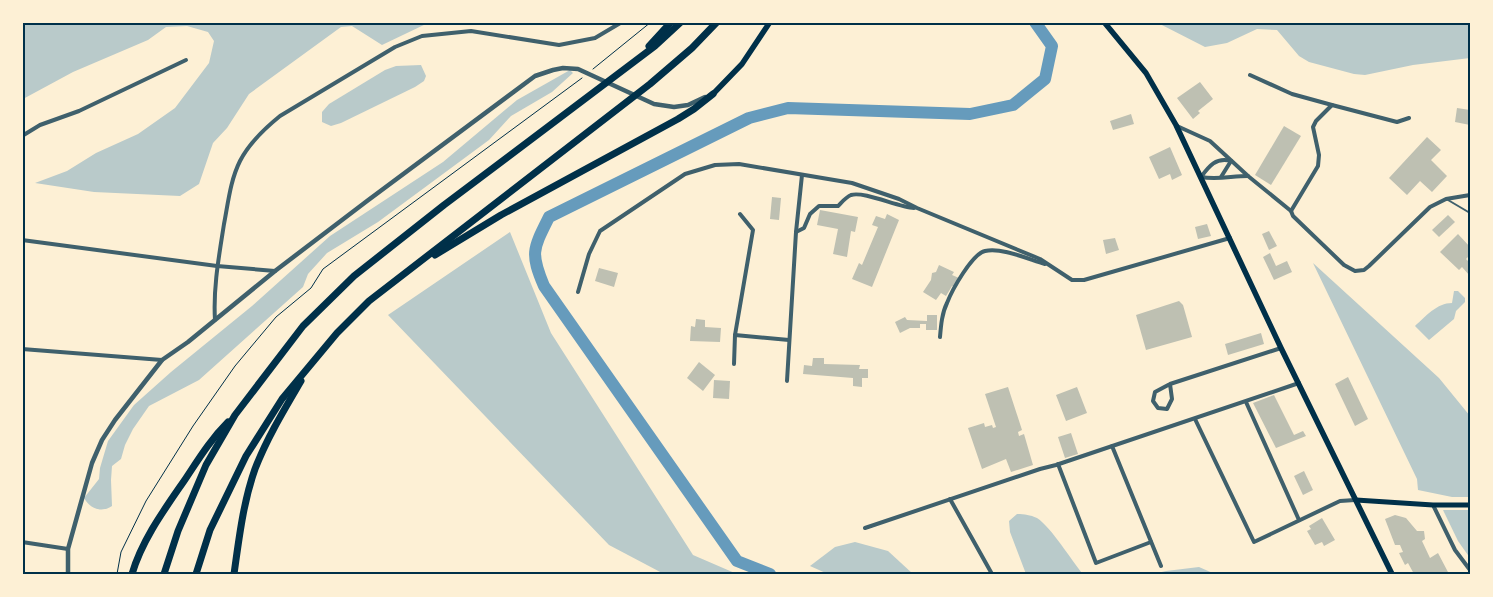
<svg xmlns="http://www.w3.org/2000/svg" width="1493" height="597" viewBox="0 0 1493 597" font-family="'Exo 2',sans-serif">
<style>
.green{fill:#b9caca}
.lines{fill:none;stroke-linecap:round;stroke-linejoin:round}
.river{stroke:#669bbc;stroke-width:12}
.building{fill:#bec0b2}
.path{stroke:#003049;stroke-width:1}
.service{stroke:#3f606c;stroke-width:2}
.minor{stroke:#3f606c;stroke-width:4}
.tertiary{stroke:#3f606c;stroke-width:4.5}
.secondary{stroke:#003049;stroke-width:5}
.primary{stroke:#003049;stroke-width:5.5}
.motorway{stroke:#003049;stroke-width:7}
.neatline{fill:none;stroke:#003049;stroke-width:2}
</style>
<rect width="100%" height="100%" fill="#fdf0d5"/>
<!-- green -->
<g class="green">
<path d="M23,22H428V23L382,45L352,26L341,27L249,94L227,128L213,143L199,184L180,196L94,192L35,183L67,171L96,153L138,134L175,108L209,63L214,41L208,32L187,26L166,27L148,40L73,72L23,99Z"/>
<path d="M1158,23H1470V58L1413,65L1365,75L1354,74L1309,62L1299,56L1277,30L1257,29L1227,43L1205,47Z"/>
<path d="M421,65L426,76L424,81L415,87L341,123L331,126L322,122V112L329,104L385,70L396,66Z"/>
<path d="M570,70L573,73L552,92L511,116L489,140L378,222L327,253L308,274L303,287L199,380L149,406L133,429L125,445L121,459L112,466L111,480L112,506C102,513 90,509 84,498L99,479L100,468L108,441L134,405L171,372L252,306L330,236L443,162L517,100Z"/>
<path d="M510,232L551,333L693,555L737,574H664L609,545L388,315Z"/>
<path d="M1313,263L1439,378L1470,416V497H1452L1418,490L1417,479Z"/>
<path d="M1454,291H1458L1465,298V302L1456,311L1454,319L1429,340L1415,326C1426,316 1437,303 1452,303Z"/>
<path d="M1443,510H1470V558L1458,541Z"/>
<path d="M1017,514C1025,514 1030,515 1037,518C1052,528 1071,560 1083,574H1026L1010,532L1009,521Z"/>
<path d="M855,542L888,551L913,574H828L810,566L835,547Z"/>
<path d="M1199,567L1215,574H1153L1166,571Z"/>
</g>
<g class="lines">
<!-- river -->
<path class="river" d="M770,574L737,561L544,286C530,253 533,249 549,217L749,118L788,108L970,114L1013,105L1045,79L1052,46L1035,22"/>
</g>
<!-- building -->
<g class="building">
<path d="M1200,82L1213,99L1198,111L1200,113L1193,119L1177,98Z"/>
<path d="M1457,108L1470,110V125L1455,122Z"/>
<path d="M1131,114L1134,124L1113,130L1110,121Z"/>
<path d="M1284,126L1301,136L1271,185L1255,175Z"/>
<path d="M1427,137L1441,150L1431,160L1447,176L1432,192L1420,181L1407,195L1389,178Z"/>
<path d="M1170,147L1182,175L1172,180L1170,174L1159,179L1149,157Z"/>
<path d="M772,197L781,198L779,220L770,219Z"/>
<path d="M820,210L858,217L855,232L851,231L847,257L833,254L838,229L817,225Z"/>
<path d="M887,214L899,220L872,287L852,279L859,263L862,265L878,227L872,225L876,216L885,219Z"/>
<path d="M1448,215L1455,222L1439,237L1432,230Z"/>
<path d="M1207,224L1211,236L1198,239L1195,227Z"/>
<path d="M1269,231L1277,246L1269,250L1262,234Z"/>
<path d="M1458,234L1470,247V255L1466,259L1470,263V276L1462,267L1459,270L1440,252Z"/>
<path d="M1115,238L1119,250L1106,254L1103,240Z"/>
<path d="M1270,253L1276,266L1287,261L1292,272L1274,280L1263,257Z"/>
<path d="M939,265L954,272L952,275L959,278L955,287L952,286L946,296L941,293L936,300L923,292L931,280L932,273L936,272Z"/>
<path d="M599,268L618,273L614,287L595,281Z"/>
<path d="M1179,301L1183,305L1192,337L1146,350L1136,315Z"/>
<path d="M927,315H937V330H926V324H920V328H910L900,333L895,322L905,317L907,320L927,321Z"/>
<path d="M696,319L705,320V327L721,328L720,342L690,341L691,326L695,327Z"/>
<path d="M1261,333L1264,344L1228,355L1225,344Z"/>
<path d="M813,358H824V364L860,365L859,369H868V378H862V387L853,386V378L803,374L804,365L812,366Z"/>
<path d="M699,362L715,375L703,391L687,378Z"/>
<path d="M1348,377L1368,419L1355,426L1335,384Z"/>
<path d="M714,380L730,381L729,399L713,398Z"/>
<path d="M1008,387L1022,430L1018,432L1019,436L1024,434L1033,465L1011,472L1006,459L982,469L968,428L984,423L985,427L992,425L993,428L996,427L985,394Z"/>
<path d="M1077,387L1087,413L1066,421L1056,395Z"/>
<path d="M1274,395L1294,435L1303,431L1306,436L1276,448L1253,403Z"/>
<path d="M1071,433L1078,454L1065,458L1058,437Z"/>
<path d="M1304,471L1313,490L1303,495L1294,476Z"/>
<path d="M1395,515L1406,518L1417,531H1424L1425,539L1422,541L1430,558L1438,553L1449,574H1414L1408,563L1405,565L1399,553L1403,552L1400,545H1395L1385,519Z"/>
<path d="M1322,518L1335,540L1324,546L1322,542L1315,545L1307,531L1311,529L1309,526Z"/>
</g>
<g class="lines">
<!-- path -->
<g class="path">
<path d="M593,69L651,22"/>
<path d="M117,574L121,552L146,501L193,426L235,366L276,317L311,288L323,269L582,78"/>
</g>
<!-- service -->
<path class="service" d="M1448,200L1470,213"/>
<!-- minor -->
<g class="minor">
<path d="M1250,75L1292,94L1332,105L1397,122L1409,118"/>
<path d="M1177,126L1210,141L1248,176L1291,211L1293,216L1344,265L1355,271L1364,270L1369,266L1430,207L1446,199L1470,195"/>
<path d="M22,136L40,125L79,111L186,60"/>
<path d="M1231,161C1216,157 1209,166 1201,177C1217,180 1232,176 1248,176"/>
<path d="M1221,177L1231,161"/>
<path d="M1291,211L1318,166L1319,155L1313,127L1316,121L1332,105"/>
<path d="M796,232L804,228L810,214L819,206H838C842,202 846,197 851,195C864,191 898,207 914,208"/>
<path d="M22,240L217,266L275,271"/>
<path d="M578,292L589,254L600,231L685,174L715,165L739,164L852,183L899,199L917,208L1040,259L1072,280H1084L1230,238"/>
<path d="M215,320C213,288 219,256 224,224C228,204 230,181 240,161C249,143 264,129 280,116L395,47L422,36L471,31L559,45L595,38L622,22"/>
<path d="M735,335L789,340"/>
<path d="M940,337C941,325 942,313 947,303C952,290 972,254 985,251C1001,247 1028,259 1045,264"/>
<path d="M22,349L162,360"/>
<path d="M734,364L735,335L753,230L740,214"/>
<path d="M787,381L796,232L802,175"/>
<path d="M1170,384L1172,399L1167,409L1158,408L1153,401L1155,392L1170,384L1281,348"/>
<path d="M1246,402L1299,520"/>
<path d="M1195,419L1254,542L1340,501L1355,500"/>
<path d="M1112,446L1161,566"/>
<path d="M1058,464L1096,563L1151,542"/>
<path d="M950,499L992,574"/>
<path d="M1433,505L1455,550L1470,570"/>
<path d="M865,528L1040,469L1056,465L1299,383"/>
<path d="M22,542L68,549"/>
</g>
<!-- tertiary -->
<path class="tertiary" d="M68,574V549L92,463L102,440L115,420L162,360L188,342L275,271L367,201L535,76L553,70L563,68L578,69L654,104L674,107L688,105L705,97"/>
<!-- secondary -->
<path class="secondary" d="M1356,500L1433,505H1470"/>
<!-- primary -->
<g class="primary">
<path d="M1104,22L1146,73L1176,125L1281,348L1392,574"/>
<path d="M713,94L742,64L770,22"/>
</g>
<!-- motorway -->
<g class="motorway">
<path d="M649,46L671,22"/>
<path d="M435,255L501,215L678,119L694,109L713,94"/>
<path d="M132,574C142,540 164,510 184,481C198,460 210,440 228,422"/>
<path d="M164,574L178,531L206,465L235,415L303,326L354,276L444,205L655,46L681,22"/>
<path d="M196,574L210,530L246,456L282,399L337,333L369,301L650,84L692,48L717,22"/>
<path d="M234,574C239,539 243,503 255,469C267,438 284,410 301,381"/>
</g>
</g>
<!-- border -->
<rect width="1493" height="597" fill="none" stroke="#fdf0d5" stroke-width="48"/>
<rect x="24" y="24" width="1445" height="549" class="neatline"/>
</svg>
